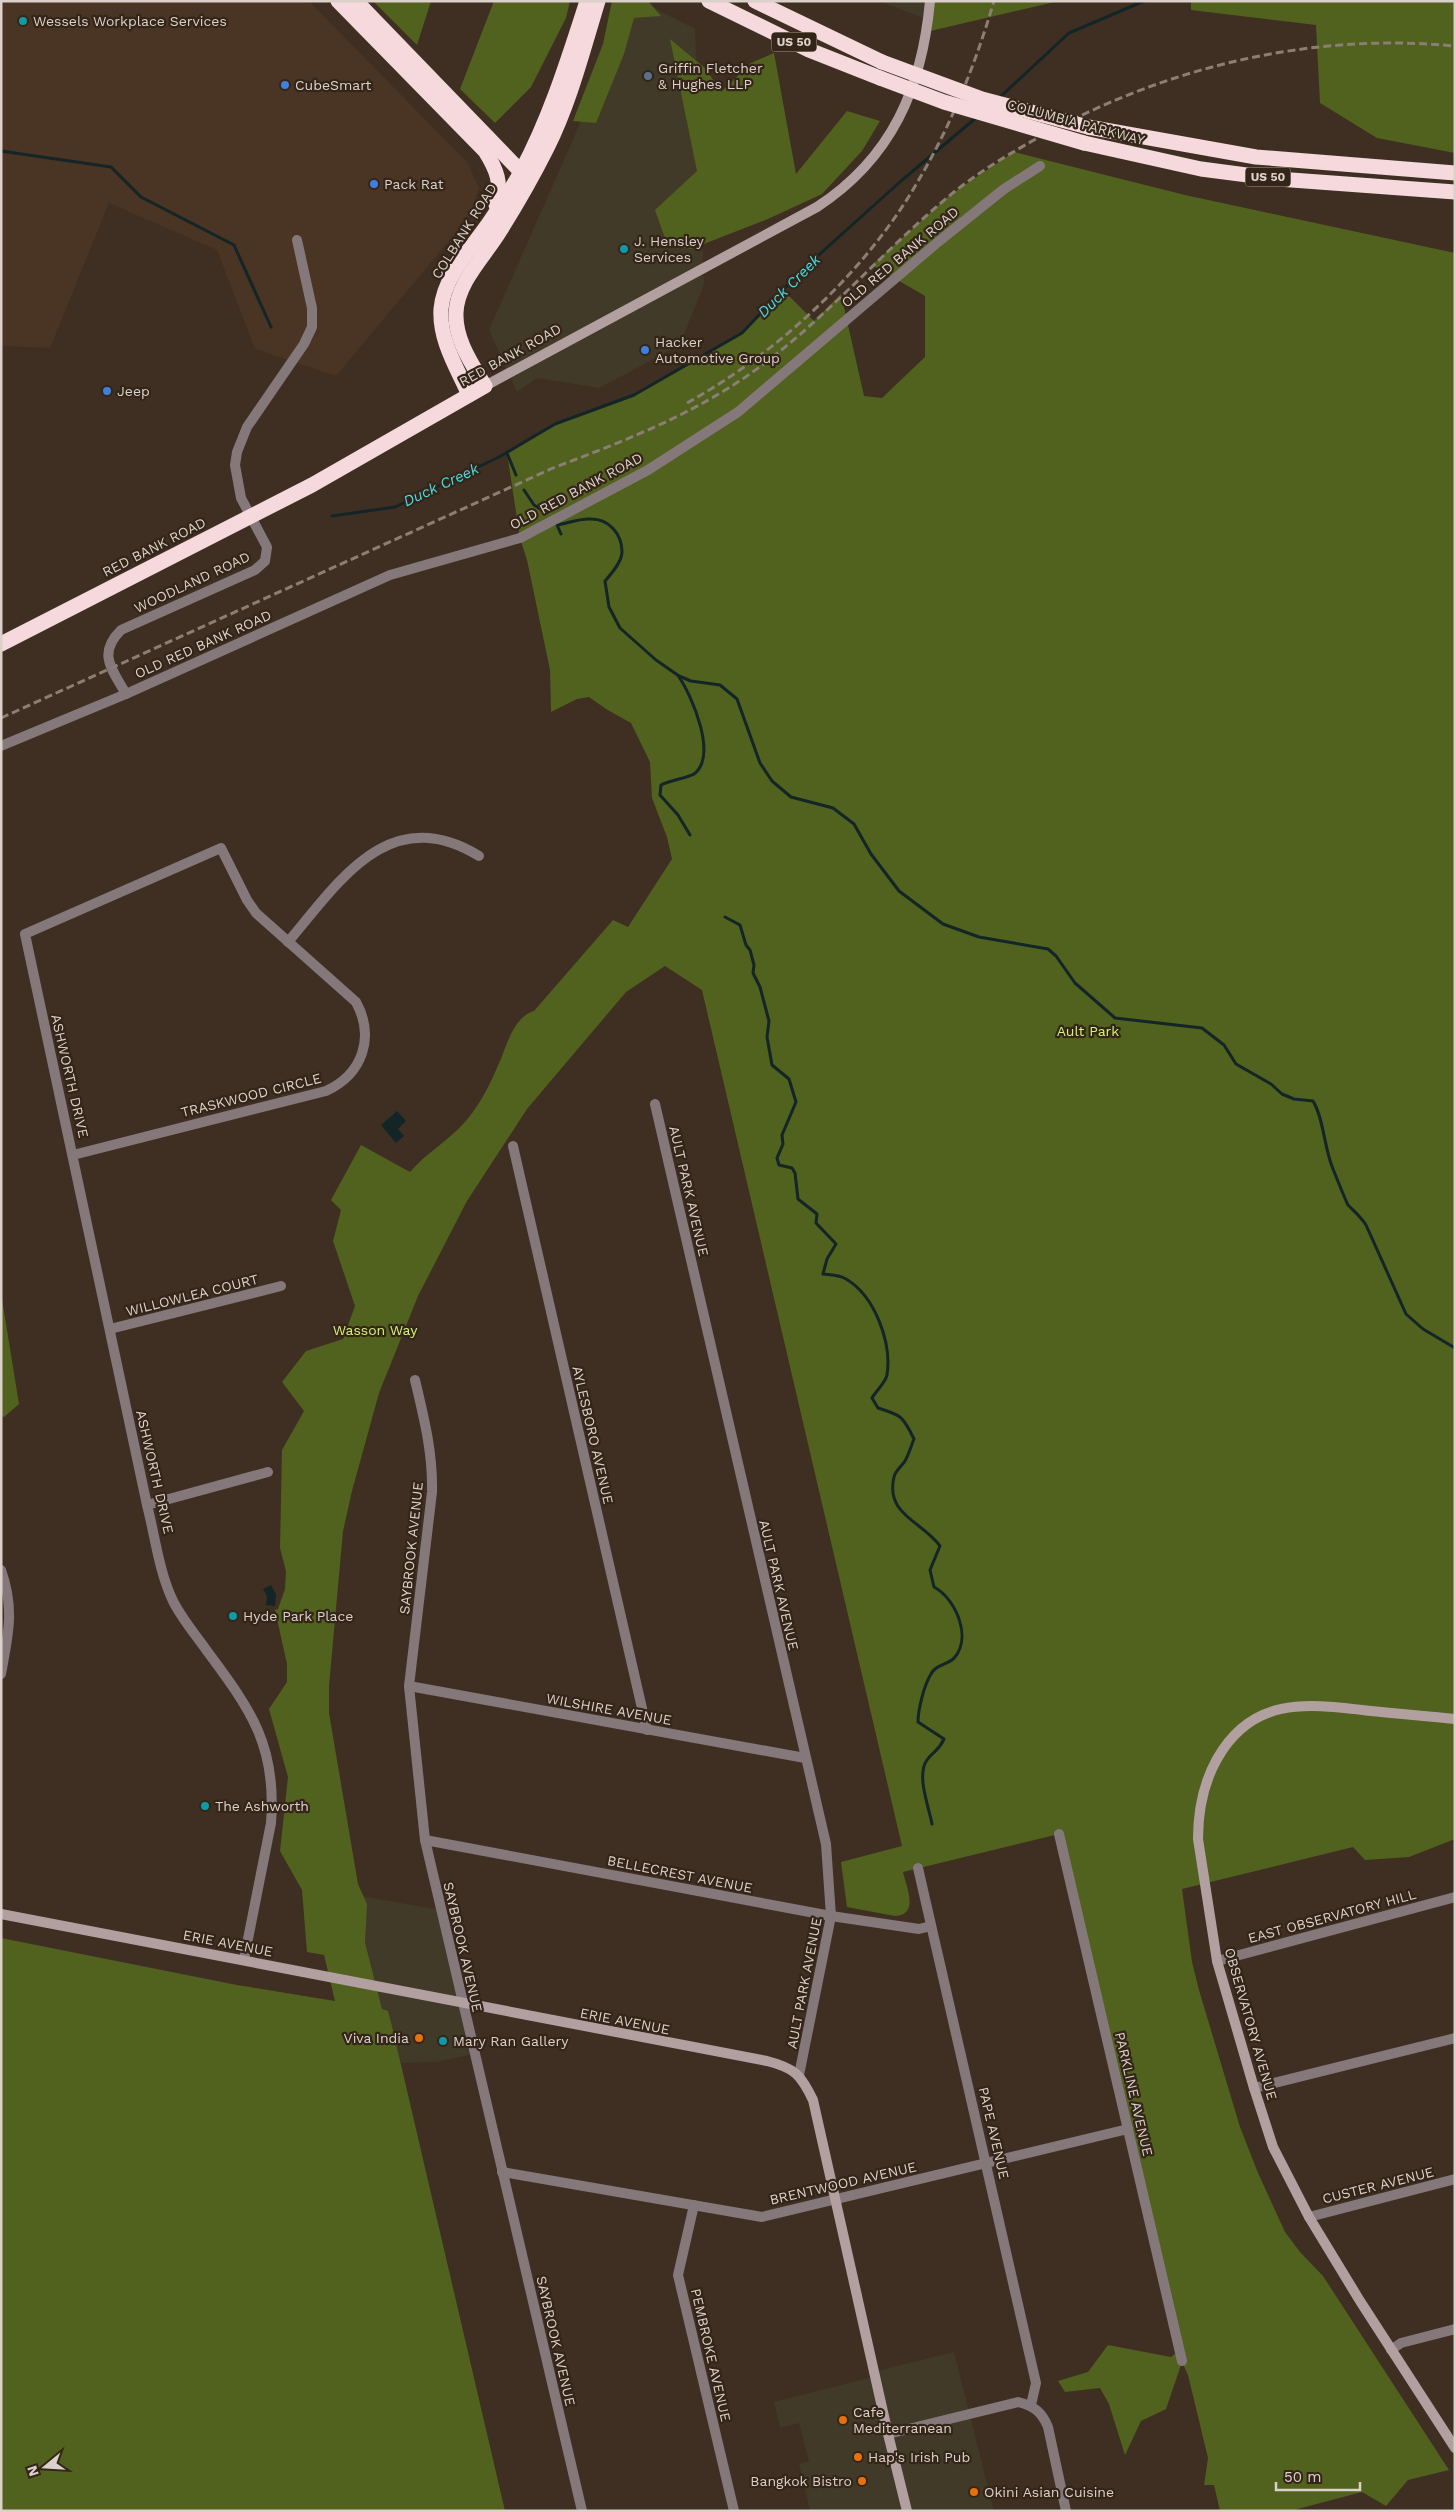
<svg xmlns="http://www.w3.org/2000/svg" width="1456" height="2512" viewBox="0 0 1456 2512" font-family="'Work Sans',sans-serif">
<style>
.commercial{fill:#413a28}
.built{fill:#4a3423}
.green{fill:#51611e}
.water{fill:#132527}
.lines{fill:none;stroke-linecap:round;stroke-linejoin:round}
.stream{stroke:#132527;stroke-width:3}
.street{stroke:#84787a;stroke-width:10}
.secondary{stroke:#b2a0a1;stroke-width:10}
.highway{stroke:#f5d9dc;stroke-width:15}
.rail{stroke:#8b7e74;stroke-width:3;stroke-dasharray:8 4;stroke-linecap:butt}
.highway-bridge{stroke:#f5d9dc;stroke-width:15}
.culture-dot{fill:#0f9aa8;stroke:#342519;stroke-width:2}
.service-dot{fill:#5c6f8a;stroke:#342519;stroke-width:2}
.shop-dot{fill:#3f7fe0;stroke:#342519;stroke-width:2}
.food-dot{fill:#e8710a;stroke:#342519;stroke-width:2}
.labels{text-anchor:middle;stroke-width:4.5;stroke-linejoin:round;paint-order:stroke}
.shield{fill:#342519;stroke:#aa9d95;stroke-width:1}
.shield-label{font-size:12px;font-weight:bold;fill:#dcd1ca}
.poi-label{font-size:14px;fill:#dcd1ca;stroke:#342519;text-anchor:start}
.street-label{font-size:14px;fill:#dcd1ca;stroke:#342519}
.park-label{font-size:14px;fill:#d4f37b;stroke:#342519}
.water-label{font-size:15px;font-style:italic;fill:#4adae2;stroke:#342519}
</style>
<rect width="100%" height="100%" fill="#3f2f22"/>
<!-- commercial -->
<g class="commercial">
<path d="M634,1H640L695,29L704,284L680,345L599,388L537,378L517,392L489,330Z"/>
<path d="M879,1H930L928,20Z"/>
<path d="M354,1895L441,1910L474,2054L436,2062L401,2063L388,2011L382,2009Z"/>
<path d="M954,2352L994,2511H810L799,2464L809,2461L799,2423L780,2428L774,2402L877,2376V2371L897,2366Z"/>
</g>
<!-- built -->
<path class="built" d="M1,1H309L467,162L479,188L469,217L336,376L255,349L217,250L109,203L50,348L1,346Z"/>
<!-- green -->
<g class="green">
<path d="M373,1H431L417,45Z"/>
<path d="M494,1H570L566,18L531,87L495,123L460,89Z"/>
<path d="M612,1H648L661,16L634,18L624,54L596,123L573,121L603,44Z"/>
<path d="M930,1H1059L926,32Z"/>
<path d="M1191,1H1455V153L1377,138L1320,103L1316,25L1191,10Z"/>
<path d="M670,39L706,69L721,92L751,63L774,53L796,174L847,111L880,121L862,151L822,194L768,219L691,249L667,244L655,210L697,171Z"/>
<path d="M1014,152L1185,195L1455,253V1839L1409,1857L1365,1860L1353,1847L1182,1889L1192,1962L1199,1990L1240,2127L1258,2173L1285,2232L1300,2252L1323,2276L1449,2470L1408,2480L1386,2506L1362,2492L1290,2511H1220L1214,2485H1204L1208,2458L1188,2375L1182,2362L1166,2409L1141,2421L1125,2455L1109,2404L1100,2388L1065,2392L1058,2381L1088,2372L1108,2345L1171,2357L1180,2350L1059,1834L903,1872C906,1886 920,1915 895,1916L847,1907L841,1862L902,1846L702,990L665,966L626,992L527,1109L467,1201L418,1296L379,1393L352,1491L343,1531L329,1686V1713L358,1884L367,1904L365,1942L382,2009L388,2011L392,2026L505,2511H1V1938L237,1985L335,2001L324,1955L307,1952L302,1890L280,1851L288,1777L269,1709L287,1682V1664L275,1610L278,1609L285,1589L286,1571L280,1548L282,1450L304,1411L282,1382L306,1351L343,1339L355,1306L333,1241L341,1210L331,1200L361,1145L410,1172C426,1153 448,1141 464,1123C477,1109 489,1087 496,1070C506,1051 511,1018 534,1011L613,920L628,927L672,859L667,837L652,798L650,762L631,723L606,709L589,697L577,699L551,712L550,670L527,560L520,538L507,453L555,424L634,395L742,333L783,290L814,321L841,294L864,396L882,398L925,357V296L872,265L950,195Z"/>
<path d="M1,1293L19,1404L4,1417L1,1416Z"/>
</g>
<!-- water -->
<g class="water">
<path d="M397,1111L406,1121L398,1129L404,1136L396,1143L381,1125Z"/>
<path d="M271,1585L276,1594L275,1606L266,1605L267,1596L263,1589Z"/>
</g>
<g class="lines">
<!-- stream -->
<g class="stream">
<path d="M999,98L1069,33L1144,1"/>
<path d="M1,151L111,167L141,197L234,245L271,327"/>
<path d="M507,453L516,475"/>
<path d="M524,490L534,505L547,513"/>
<path d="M332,516L395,507L499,457L555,424L634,395L742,333L802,270L901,181L977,117"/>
<path d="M561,534L557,525C568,523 581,518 591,519C609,519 622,534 622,552C622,562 611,574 605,581L609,607L620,628L656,660L679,676L691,681L720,685L737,699L760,763L772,781L791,797L833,808L854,824L871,854L899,891L943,924L979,937L1048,949L1056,956L1075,983L1115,1018L1202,1028L1224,1045L1236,1064L1271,1084L1282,1094L1294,1099L1313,1101C1324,1119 1324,1148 1333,1169C1335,1174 1347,1203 1348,1205C1355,1212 1361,1217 1366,1225L1406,1314L1423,1329L1455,1348"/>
<path d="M679,677C692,696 718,756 694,774C688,778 670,780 661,785L660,795L678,815L690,835"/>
<path d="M725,917L740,925L746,945L750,950L754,965L753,973L760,987L769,1021L767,1037L772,1065L789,1079L796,1102L782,1135L783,1144L777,1158L779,1165L792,1168L795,1173L798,1199L817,1214L816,1223L836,1244L827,1259L823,1274C830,1275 840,1275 846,1279C875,1296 892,1343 887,1375C886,1382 876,1391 872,1398L878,1408C901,1415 903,1416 914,1439C911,1446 909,1454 905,1461C902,1466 895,1471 894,1477C885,1515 922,1521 940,1546L930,1570L934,1587C955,1598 972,1636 955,1657C949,1665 936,1664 931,1674C924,1685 918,1710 918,1722L944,1739C938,1752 934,1750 927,1760C916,1775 929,1807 932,1824"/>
</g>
<!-- street -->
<g class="street">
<path d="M126,694C112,669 97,654 121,630L255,570L265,561L267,547L241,498L235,465L237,452L247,427L304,344L312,327V308L297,240"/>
<path d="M1,746L126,694L390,575L520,538L648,470L738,412L938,242L1004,189L1040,166"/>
<path d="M288,942C339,882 389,801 479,856"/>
<path d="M655,1104L826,1844L831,1916L799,2075"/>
<path d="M513,1146L647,1730"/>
<path d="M73,1155L326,1091C363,1074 375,1037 356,1002L256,913L247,900L221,848L25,934L147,1505C155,1536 159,1572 173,1601C182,1619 195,1634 207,1651C251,1710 277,1746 271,1823L244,1959"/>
<path d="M110,1329L281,1286"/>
<path d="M415,1380C424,1418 433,1453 432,1492L409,1686L425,1840L582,2511"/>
<path d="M147,1505L268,1472"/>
<path d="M1,1570C15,1610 8,1635 1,1674"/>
<path d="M409,1686L805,1758"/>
<path d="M1059,1834L1182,2361"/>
<path d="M425,1840L831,1916L919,1929L931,1926"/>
<path d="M918,1868L1036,2383L1031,2405"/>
<path d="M1217,1961L1455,1897"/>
<path d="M1254,2088L1455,2038"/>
<path d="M502,2172L762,2217L1128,2129"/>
<path d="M694,2205L678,2275L734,2511"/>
<path d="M1309,2217L1455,2179"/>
<path d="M1391,2350L1401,2343L1455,2329"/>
<path d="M888,2434L1018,2402C1034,2406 1042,2412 1048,2427L1066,2511"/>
</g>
<!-- secondary -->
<g class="secondary">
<path d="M485,386L817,207C892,158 922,88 930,1"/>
<path d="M1455,1719C1427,1716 1399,1714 1371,1711C1309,1704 1253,1695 1217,1759C1203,1784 1198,1810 1198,1839L1217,1961L1254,2088L1273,2147L1309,2217L1360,2301L1455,2448"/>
<path d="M1,1914C257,1962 512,2014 767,2061C795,2068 801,2075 813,2100L888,2434L907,2511"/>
</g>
<!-- highway -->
<g class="highway">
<path d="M338,1L485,151C497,170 502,183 496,205"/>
<path d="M356,1L527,178"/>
<path d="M709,1L809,50L880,78"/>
<path d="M755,1L882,62"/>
<path d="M1088,127L1256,157L1455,173"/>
<path d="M1084,143L1201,169L1278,179L1455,192"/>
<path d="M469,395C457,368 439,340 441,309C444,275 473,247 491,220C501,205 512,188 521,172C550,118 568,60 587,1"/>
<path d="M1,644L312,485L485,386C472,364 455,340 456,313C457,282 485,256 500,231C517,204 533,176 547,148C570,102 583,50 598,1"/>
</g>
<!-- rail -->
<g class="rail">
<path d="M687,403C779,352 869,269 921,176C953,121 976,62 994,1"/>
<path d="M1,718L553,468C611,446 669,424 722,392C808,341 872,260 948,197C974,175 1004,157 1034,140C1162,68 1308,32 1455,46"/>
</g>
<!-- highway-bridge -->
<g class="highway-bridge">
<path d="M882,62L982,99L1088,127"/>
<path d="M880,78L944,102L1084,143"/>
</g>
</g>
<!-- markers -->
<g class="culture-dot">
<circle cx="23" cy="21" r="5"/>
<circle cx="624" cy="249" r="5"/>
<circle cx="233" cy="1616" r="5"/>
<circle cx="205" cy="1806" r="5"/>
<circle cx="443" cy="2041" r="5"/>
</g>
<circle class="service-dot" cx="648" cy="76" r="5"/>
<g class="shop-dot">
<circle cx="285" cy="85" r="5"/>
<circle cx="374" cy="184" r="5"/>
<circle cx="645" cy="350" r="5"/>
<circle cx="107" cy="391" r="5"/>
</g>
<g class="food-dot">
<circle cx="419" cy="2038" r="5"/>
<circle cx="843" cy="2420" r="5"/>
<circle cx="858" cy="2457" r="5"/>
<circle cx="862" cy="2481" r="5"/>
<circle cx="974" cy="2492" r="5"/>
</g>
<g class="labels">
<!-- shield labels -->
<g class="shield">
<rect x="771.5" y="32.5" width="45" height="19" rx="4"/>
<rect x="1245.5" y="167.5" width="45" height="19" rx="4"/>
</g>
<g class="shield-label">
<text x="794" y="46">US 50</text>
<text x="1268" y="181">US 50</text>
</g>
<!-- poi labels -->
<g class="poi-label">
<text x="33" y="26">Wessels Workplace Services</text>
<text x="658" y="73">Griffin Fletcher<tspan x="658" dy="16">&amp; Hughes LLP</tspan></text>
<text x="295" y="90">CubeSmart</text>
<text x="384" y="189">Pack Rat</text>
<text x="634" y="246">J. Hensley<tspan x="634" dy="16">Services</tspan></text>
<text x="655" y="347">Hacker<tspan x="655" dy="16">Automotive Group</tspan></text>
<text x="117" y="396">Jeep</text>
<text x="243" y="1621">Hyde Park Place</text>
<text x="215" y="1811">The Ashworth</text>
<text x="409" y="2043" text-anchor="end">Viva India</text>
<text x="453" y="2046">Mary Ran Gallery</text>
<text x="853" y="2417">Cafe<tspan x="853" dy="16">Mediterranean</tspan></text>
<text x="868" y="2462">Hap's Irish Pub</text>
<text x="852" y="2486" text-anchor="end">Bangkok Bistro</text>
<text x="984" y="2497">Okini Asian Cuisine</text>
</g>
<!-- street labels -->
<g class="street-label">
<text transform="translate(1076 122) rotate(15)" y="5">COLUMBIA PARKWAY</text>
<text transform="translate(464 231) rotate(-58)" y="5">COLBANK ROAD</text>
<text transform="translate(900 257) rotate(-40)" y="5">OLD RED BANK ROAD</text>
<text transform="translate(510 355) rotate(-29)" y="5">RED BANK ROAD</text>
<text transform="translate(576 491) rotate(-28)" y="5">OLD RED BANK ROAD</text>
<text transform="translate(154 547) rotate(-27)" y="5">RED BANK ROAD</text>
<text transform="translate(192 582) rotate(-25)" y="5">WOODLAND ROAD</text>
<text transform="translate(203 644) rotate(-24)" y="5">OLD RED BANK ROAD</text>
<text transform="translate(70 1076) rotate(77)" y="5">ASHWORTH DRIVE</text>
<text transform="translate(251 1095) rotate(-14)" y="5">TRASKWOOD CIRCLE</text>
<text transform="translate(689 1191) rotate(77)" y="5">AULT PARK AVENUE</text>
<text transform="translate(192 1295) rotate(-14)" y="5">WILLOWLEA COURT</text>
<text transform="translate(593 1435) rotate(77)" y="5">AYLESBORO AVENUE</text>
<text transform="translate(155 1472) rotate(77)" y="5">ASHWORTH DRIVE</text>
<text transform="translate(411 1548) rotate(-84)" y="5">SAYBROOK AVENUE</text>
<text transform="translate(779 1585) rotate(77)" y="5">AULT PARK AVENUE</text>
<text transform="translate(609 1709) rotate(10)" y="5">WILSHIRE AVENUE</text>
<text transform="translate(680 1874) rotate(11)" y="5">BELLECREST AVENUE</text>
<text transform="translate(1332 1916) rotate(-15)" y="5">EAST OBSERVATORY HILL</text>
<text transform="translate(228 1943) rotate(11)" y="5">ERIE AVENUE</text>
<text transform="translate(463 1947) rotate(77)" y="5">SAYBROOK AVENUE</text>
<text transform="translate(804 1983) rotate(-79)" y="5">AULT PARK AVENUE</text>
<text transform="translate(625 2021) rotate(11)" y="5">ERIE AVENUE</text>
<text transform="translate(1251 2024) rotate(74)" y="5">OBSERVATORY AVENUE</text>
<text transform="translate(1134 2094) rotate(77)" y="5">PARKLINE AVENUE</text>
<text transform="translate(994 2133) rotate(77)" y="5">PAPE AVENUE</text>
<text transform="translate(843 2183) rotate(-13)" y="5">BRENTWOOD AVENUE</text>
<text transform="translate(1378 2185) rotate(-14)" y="5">CUSTER AVENUE</text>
<text transform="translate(556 2341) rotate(77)" y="5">SAYBROOK AVENUE</text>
<text transform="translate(711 2355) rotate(77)" y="5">PEMBROKE AVENUE</text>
</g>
<!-- park labels -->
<g class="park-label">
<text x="1088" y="1036">Ault Park</text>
<text x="375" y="1335">Wasson Way</text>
</g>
<!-- water labels -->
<g class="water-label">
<text transform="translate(789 286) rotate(-45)" y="5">Duck Creek</text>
<text transform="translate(441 485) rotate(-25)" y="5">Duck Creek</text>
</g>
</g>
<!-- border -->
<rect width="1456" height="2512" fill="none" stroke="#dcd1ca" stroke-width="5"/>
<!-- north arrow -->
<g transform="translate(45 2467) rotate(252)" stroke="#342519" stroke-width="4" paint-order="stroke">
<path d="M0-4L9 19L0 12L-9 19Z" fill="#dcd1ca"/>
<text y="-8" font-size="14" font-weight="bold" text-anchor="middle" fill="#dcd1ca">N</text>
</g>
<!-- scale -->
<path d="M1276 2482v8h84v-8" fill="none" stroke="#dcd1ca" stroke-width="2.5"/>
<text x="1284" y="2482" font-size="15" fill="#dcd1ca" stroke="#342519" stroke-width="4" paint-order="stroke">50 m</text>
</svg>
